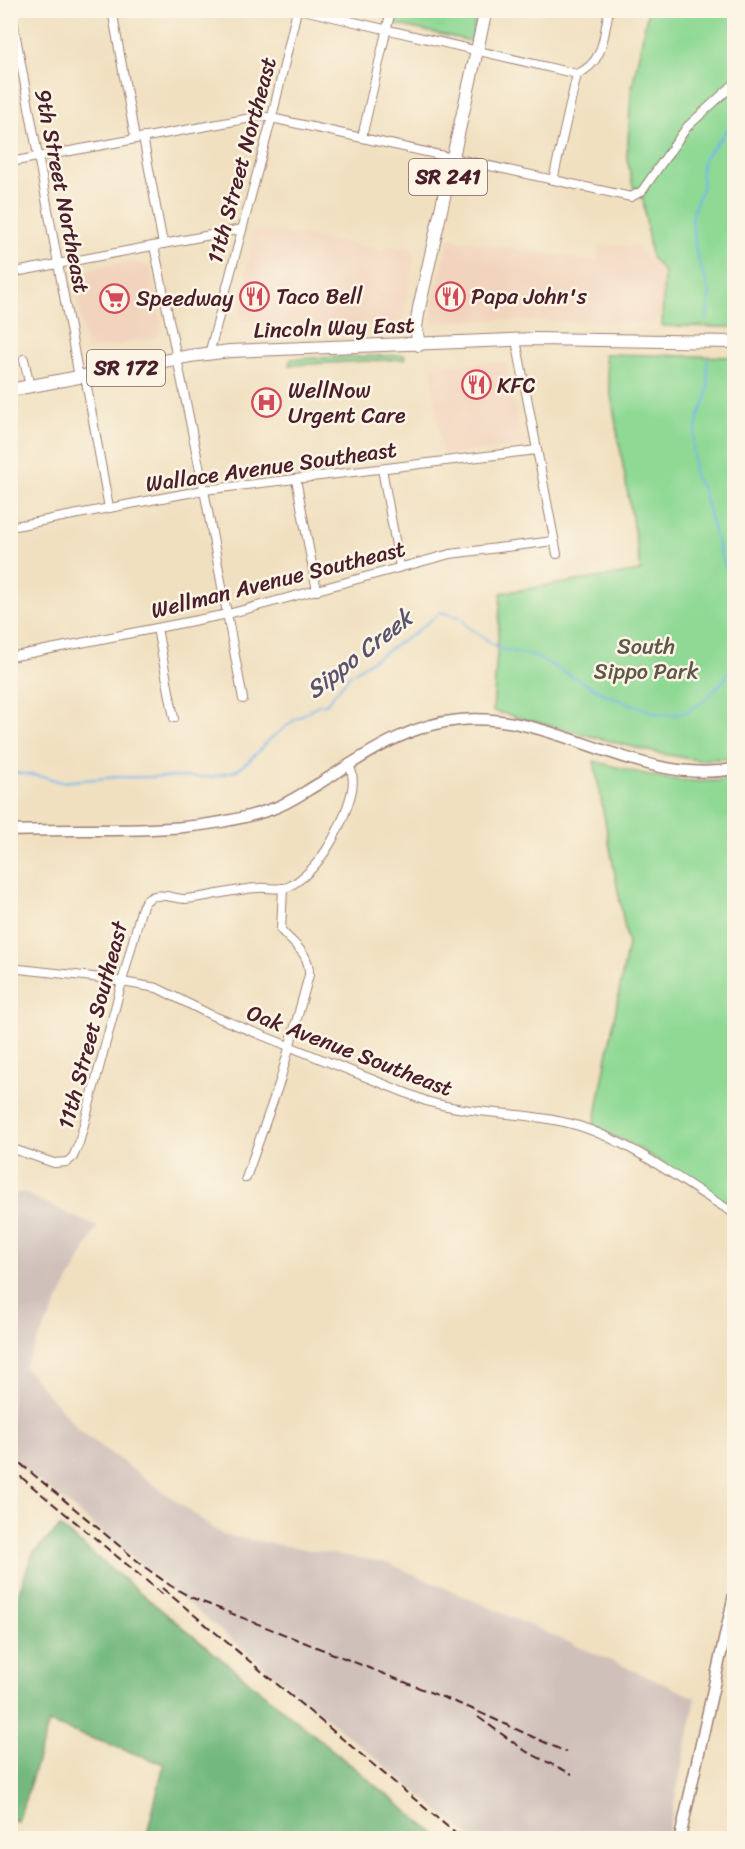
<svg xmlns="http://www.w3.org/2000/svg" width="745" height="1849" viewBox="0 0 745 1849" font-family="Sriracha,sans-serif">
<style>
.built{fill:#f2d4be}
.industrial{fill:#cfc0ba}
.green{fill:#8fd994;stroke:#6c7c60;stroke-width:1.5}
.forest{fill:#73b97e;stroke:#5e6c54;stroke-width:1.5}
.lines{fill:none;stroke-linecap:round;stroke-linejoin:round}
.stream{stroke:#75b4e9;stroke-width:2}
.minor-casing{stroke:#9d8076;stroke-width:10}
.tertiary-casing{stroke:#9d8076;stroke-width:13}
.primary-casing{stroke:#9d8076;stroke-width:14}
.minor{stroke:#fff;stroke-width:8}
.tertiary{stroke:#fff;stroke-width:10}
.primary{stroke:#fff;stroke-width:12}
.rail{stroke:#4a1f2b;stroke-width:2;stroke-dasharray:9 4.5;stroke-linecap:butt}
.labels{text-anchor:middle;stroke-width:5;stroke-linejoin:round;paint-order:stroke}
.shield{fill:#fcf5e5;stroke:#7f5f63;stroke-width:1.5}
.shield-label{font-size:21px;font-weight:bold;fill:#4a1f2b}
.street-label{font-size:22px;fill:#4a1f2b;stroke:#fcf5e5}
.poi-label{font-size:22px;fill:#4a1f2b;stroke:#fcf5e5;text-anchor:start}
.park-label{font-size:22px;fill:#5f574a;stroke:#fcf5e5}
.water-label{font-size:24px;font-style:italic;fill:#59536e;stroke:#fcf5e5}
</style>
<rect width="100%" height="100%" fill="#fcf5e5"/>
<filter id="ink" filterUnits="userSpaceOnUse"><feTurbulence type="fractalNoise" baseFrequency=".0167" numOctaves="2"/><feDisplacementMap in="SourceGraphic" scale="12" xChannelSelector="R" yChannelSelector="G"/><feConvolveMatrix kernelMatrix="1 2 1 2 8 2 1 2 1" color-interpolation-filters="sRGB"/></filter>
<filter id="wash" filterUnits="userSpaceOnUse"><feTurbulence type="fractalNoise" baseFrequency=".008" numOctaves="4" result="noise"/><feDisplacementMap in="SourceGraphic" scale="24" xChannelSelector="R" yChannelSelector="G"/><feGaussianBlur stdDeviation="1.35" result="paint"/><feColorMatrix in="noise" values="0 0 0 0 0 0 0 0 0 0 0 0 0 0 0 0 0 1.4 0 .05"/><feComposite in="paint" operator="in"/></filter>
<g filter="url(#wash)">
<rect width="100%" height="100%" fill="#f0e0c0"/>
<!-- built -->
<g class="built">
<path d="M254,230L312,237L384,250L386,245L409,248L415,254L403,318L398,324L312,326L266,324L244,320L239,315Z"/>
<path d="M449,238L597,262L600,245H637L663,274L661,313L655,323L491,320L431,322L432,310Z"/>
<path d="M132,262L141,264L151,269L162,331L156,338L88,350L85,343L76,283L83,273L99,266Z"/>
<path d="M499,362L507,365L521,441L519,446L442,456L431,369L434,366Z"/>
</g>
<!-- industrial -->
<path class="industrial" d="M22,1192L97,1227L24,1367L80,1431L223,1535L388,1563L696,1698L667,1838H472L64,1501L11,1459L10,1195Z"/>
<!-- green -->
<g class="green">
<path d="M397,11V10L478,11L471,41L394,24Z"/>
<path d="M648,11H734V327L662,326L664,272L651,257L643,199L633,186L627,158L631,93Z"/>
<path d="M604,354L734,357V758L698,760L657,753L493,711L501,593L641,571Z"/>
<path d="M405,355V359L289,365L291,359Z"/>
<path d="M594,761C641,774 685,787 734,779V1208L641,1150L594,1126L628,945Z"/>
</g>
<!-- forest -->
<path class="forest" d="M60,1527L440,1838H146L164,1764L49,1723L18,1822L11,1821V1606L15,1602L33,1553Z"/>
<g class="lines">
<!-- stream -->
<g class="stream">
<path d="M707,320L710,294L697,256L692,221L695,205L703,186L701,170L704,158L734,122"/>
<path d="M707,360L708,389L706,400L699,415L693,444L694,476L702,488L720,552L734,590"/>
<path d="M10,772L46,777L61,782L118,777H212L235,771L250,760L269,740L293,721L318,705L326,704L351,674L413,634L441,612L461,618L468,627L500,649L532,655L607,695L655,713L672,715L689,711L704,701L725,679L734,662"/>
</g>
</g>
</g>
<g filter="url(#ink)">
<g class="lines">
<defs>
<g id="minor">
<path d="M11,10L79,377"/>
<path d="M112,10L135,138"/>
<path d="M303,10L577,74"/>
<path d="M734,10L732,37L734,51"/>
<path d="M143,137L163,244"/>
<path d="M362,137L391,10"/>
<path d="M10,162L262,116L631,197L642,191L687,127L734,84"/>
<path d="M553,180L577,74C605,62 603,36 609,10"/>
<path d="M154,246L204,490L243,699"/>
<path d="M10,273L242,229"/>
<path d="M516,340L557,554"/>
<path d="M209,354L272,117L297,10"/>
<path d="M24,359L30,387"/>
<path d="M85,376L109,508"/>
<path d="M382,469L400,567"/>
<path d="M296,479L317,591"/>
<path d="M10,527L204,490L537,450"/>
<path d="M157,628L174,718"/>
<path d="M10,657L228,614L450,554L554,541"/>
<path d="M10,968L93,977L157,988L211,1015L426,1101C476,1116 529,1111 579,1126C636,1144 684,1184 734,1213"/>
<path d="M10,1148L54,1163L67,1162L73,1157L79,1143L138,922C140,914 142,902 150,898C159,892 175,899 186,899C210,897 234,889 258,888C269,887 281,891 290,886C315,872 332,844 343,818C349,802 358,782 349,765"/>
<path d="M246,1178L280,1081L309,975C310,953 294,945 281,930L283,888"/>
</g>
<g id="tertiary">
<path d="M10,831C97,827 189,838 272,809C290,803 304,792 320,783C364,756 407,724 460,720C555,711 638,787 734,769"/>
<path d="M680,1838L734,1595"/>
</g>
<g id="primary">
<path d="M419,345L416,327L419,308L486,10"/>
<path d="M10,390L190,356L230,351L533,339L734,342"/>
</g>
</defs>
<!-- minor casing -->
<use href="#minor" class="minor-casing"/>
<!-- tertiary casing -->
<use href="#tertiary" class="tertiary-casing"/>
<!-- primary casing -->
<use href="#primary" class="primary-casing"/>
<!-- minor -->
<use href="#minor" class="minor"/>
<!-- tertiary -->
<use href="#tertiary" class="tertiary"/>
<!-- primary -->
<use href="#primary" class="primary"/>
<!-- rail -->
<g class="rail">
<path d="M10,1455L146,1568L171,1586L190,1597L470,1708L566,1752"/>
<path d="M10,1468L166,1597"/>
<path d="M162,1588L461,1838"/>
<path d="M478,1717L527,1752L572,1774"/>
</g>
</g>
</g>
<!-- icons -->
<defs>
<symbol id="restaurant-ring" viewBox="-11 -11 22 22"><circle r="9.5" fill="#fcf5e5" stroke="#d1495b" stroke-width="1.5"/><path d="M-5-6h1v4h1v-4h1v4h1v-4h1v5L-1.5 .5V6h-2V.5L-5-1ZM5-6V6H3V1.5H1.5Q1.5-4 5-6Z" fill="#d1495b"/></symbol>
<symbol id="supermarket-ring" viewBox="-11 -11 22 22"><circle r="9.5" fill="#fcf5e5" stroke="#d1495b" stroke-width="1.5"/><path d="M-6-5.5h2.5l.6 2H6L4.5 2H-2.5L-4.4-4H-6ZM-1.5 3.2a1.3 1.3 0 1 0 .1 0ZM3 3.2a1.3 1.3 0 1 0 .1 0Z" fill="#d1495b"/></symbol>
<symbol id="hospital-ring" viewBox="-11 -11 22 22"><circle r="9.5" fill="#fcf5e5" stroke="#d1495b" stroke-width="1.5"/><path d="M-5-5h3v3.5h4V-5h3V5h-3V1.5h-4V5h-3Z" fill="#d1495b"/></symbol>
</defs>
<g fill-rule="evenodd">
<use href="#restaurant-ring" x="238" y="280" width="33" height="33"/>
<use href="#restaurant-ring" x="434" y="280" width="33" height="33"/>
<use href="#supermarket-ring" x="98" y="282" width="33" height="33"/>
<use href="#restaurant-ring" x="460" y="368" width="33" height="33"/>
<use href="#hospital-ring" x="250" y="386" width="33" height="33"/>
</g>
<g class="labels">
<!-- shield labels -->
<g class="shield">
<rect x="409" y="159" width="78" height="36" rx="4.5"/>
<rect x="87" y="350" width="78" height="36" rx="4.5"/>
</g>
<g class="shield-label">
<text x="448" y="184">SR 241</text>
<text x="126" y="375">SR 172</text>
</g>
<!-- street labels -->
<g class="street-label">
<text transform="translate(241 160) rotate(-75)" y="8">11th Street Northeast</text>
<text transform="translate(63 191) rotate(79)" y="8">9th Street Northeast</text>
<text transform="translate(334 327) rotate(-2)" y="8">Lincoln Way East</text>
<text transform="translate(271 466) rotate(-8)" y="8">Wallace Avenue Southeast</text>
<text transform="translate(278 579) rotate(-14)" y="8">Wellman Avenue Southeast</text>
<text transform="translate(92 1025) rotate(-75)" y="8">11th Street Southeast</text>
<text transform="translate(350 1050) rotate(21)" y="8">Oak Avenue Southeast</text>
</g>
<!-- poi labels -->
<g class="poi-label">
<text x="276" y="304">Taco Bell</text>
<text x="471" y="304">Papa John's</text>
<text x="136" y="306">Speedway</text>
<text x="497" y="393">KFC</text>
<text x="288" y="398">WellNow<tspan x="288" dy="25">Urgent Care</tspan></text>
</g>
<!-- park labels -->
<g class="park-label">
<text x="646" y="654">South<tspan x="646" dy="25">Sippo Park</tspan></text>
</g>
<!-- water labels -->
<g class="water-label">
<text transform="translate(359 654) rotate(-38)" y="8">Sippo Creek</text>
</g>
</g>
<!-- margin -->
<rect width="745" height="1849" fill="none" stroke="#fcf5e5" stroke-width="36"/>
</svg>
